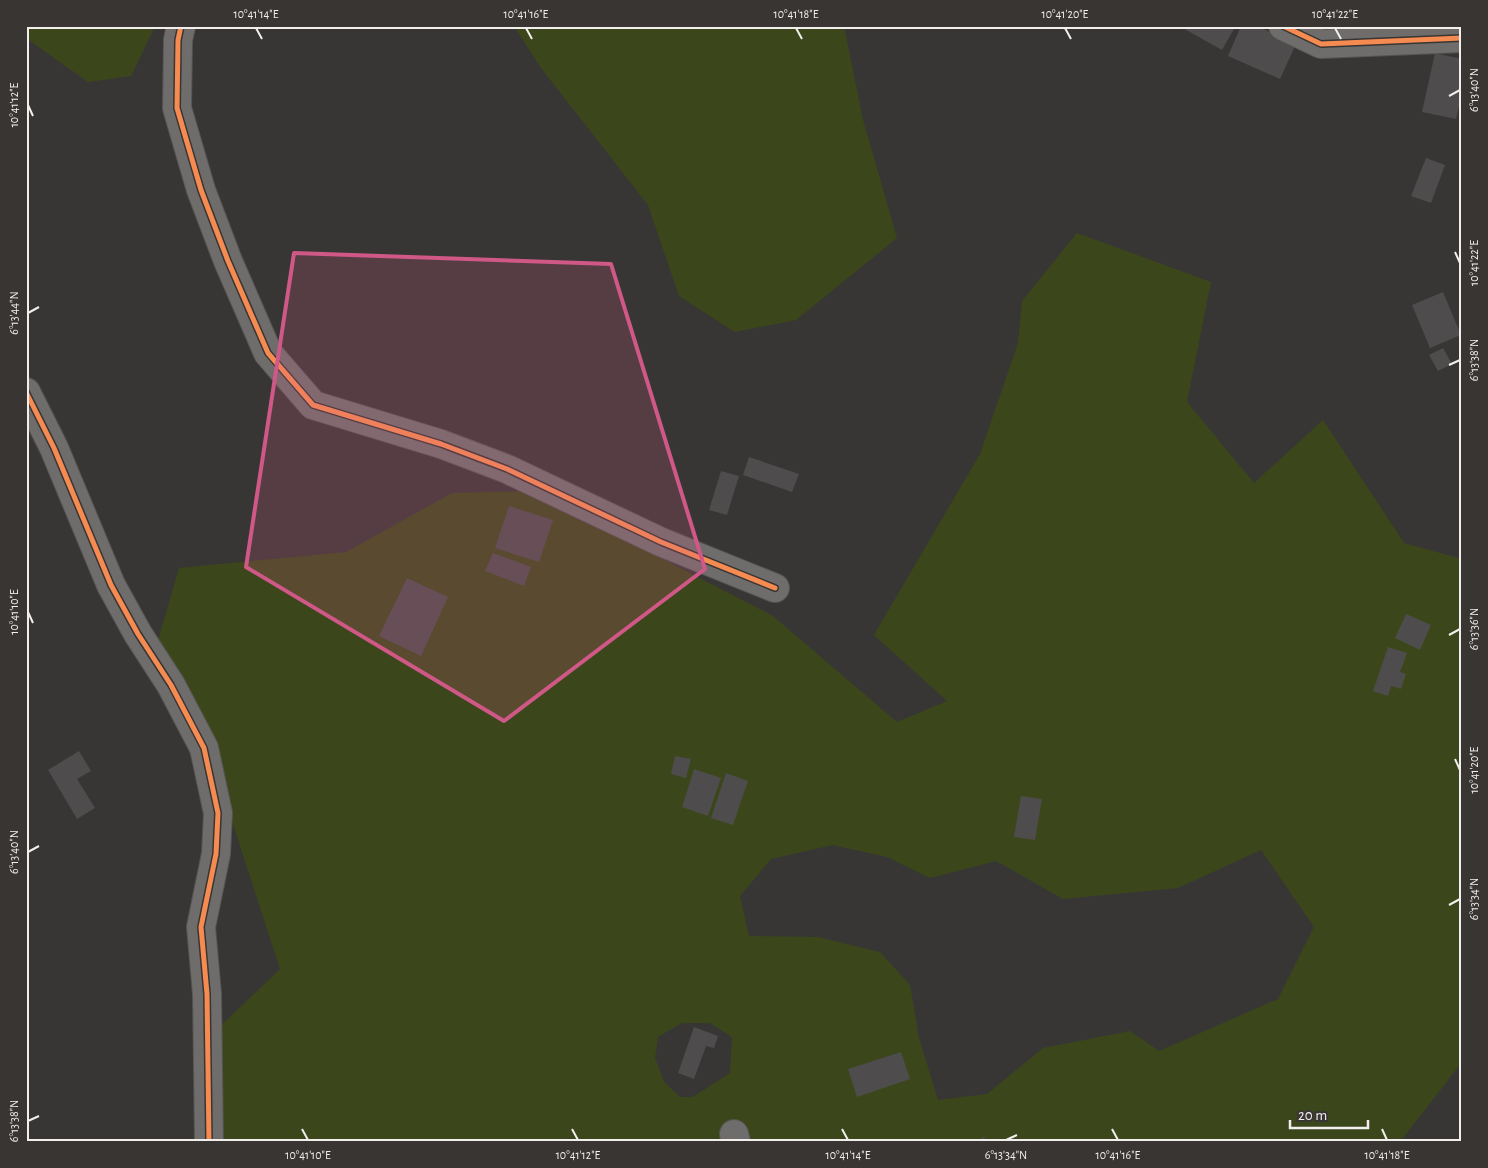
<svg xmlns="http://www.w3.org/2000/svg" width="1488" height="1168" viewBox="0 0 1488 1168" font-family="'Alegreya Sans',sans-serif">
<style>
.green{fill:#3b471b;fill-rule:evenodd}
.building{fill:#4e4c4c}
.lines{fill:none;stroke-linecap:round;stroke-linejoin:round}
.minor-casing{stroke:#565453;stroke-width:30}
.minor{stroke:#6e6d6b;stroke-width:28}
.cycleway-casing{stroke:#393533;stroke-width:8}
.cycleway{stroke:#f68b52;stroke-width:5}
.marked{fill:#d05887;fill-opacity:0.2;stroke:#d05887;stroke-width:4;stroke-linejoin:round}
.ticks{fill:none;stroke:#f1eeed;stroke-width:2}
.neatline{fill:none;stroke:#f1eeed;stroke-width:2}
.ticks-label{font-size:12px;text-anchor:middle;fill:#f1eeed}
</style>
<rect width="100%" height="100%" fill="#383634"/>
<!-- green -->
<g class="green">
<path d="M26,26H155L131,76L88,82L26,38Z"/>
<path d="M514,26H844L863,120L897,238L796,320L735,332L679,296L648,205L541,68Z"/>
<path d="M1077,233L1211,282L1187,402L1254,483L1323,420L1404,543L1462,559V1062L1403,1138L1404,1142H225L205,1041L280,969L205,738L156,647L179,568L346,552L452,493L577,490L657,556L773,616L897,722L947,701L874,635L980,454L1018,343L1022,301ZM833,845L887,857L930,878L996,861L1063,899L1178,888L1261,850L1314,927L1278,999L1159,1051L1130,1031L1043,1048L987,1094L938,1100L919,1038L910,985L880,952L818,937L749,936L740,896L771,859ZM682,1023H710L732,1037L730,1073L693,1097H680L664,1082L655,1058L658,1037Z"/>
</g>
<!-- building -->
<g class="building">
<path d="M1179,26H1233L1235,27L1222,50Z"/>
<path d="M1241,26H1257L1296,44L1280,79L1228,56Z"/>
<path d="M1435,53L1462,59V94L1456,119L1422,112Z"/>
<path d="M1426,158L1445,165L1431,203L1411,196Z"/>
<path d="M1443,292L1461,335L1430,348L1412,305Z"/>
<path d="M1443,348L1452,364L1438,371L1429,355Z"/>
<path d="M749,457L799,474L792,492L743,475Z"/>
<path d="M721,471L739,476L727,515L709,510Z"/>
<path d="M509,506L553,520L539,562L495,548Z"/>
<path d="M493,553L531,567L524,586L485,571Z"/>
<path d="M407,578L448,597L421,656L379,636Z"/>
<path d="M1406,614L1431,625L1420,650L1395,638Z"/>
<path d="M1388,647L1407,653L1400,672L1406,674L1401,689L1391,686L1388,696L1373,691Z"/>
<path d="M79,751L91,771L77,779L95,808L77,819L48,770Z"/>
<path d="M675,756L691,759L686,778L671,774Z"/>
<path d="M694,769L721,778L708,816L682,807Z"/>
<path d="M726,773L748,781L733,825L711,818Z"/>
<path d="M1021,796L1042,799L1035,840L1014,837Z"/>
<path d="M694,1027L718,1036L714,1048L706,1046L694,1079L678,1073Z"/>
<path d="M901,1052L910,1079L857,1097L848,1069Z"/>
<path d="M984,1137L987,1142H975Z"/>
</g>
<g class="lines">
<defs>
<g id="minor">
<path d="M181,26L178,40L177,108L201,190L228,261L268,353L313,405L441,444L507,469L661,542L775,588"/>
<path d="M1283,26L1321,44L1462,38"/>
<path d="M26,392L54,448L111,585L138,634L171,685L204,748L218,813L216,854L201,927L207,994L209,1142"/>
<path d="M734,1134L736,1142"/>
</g>
</defs>
<!-- minor casing -->
<use href="#minor" class="minor-casing"/>
<!-- minor -->
<use href="#minor" class="minor"/>
<defs>
<g id="cycleway">
<path d="M181,26L178,40L177,108L201,190L228,261L268,353L313,405L441,444L507,469L661,542L775,588"/>
<path d="M1283,26L1321,44L1462,38"/>
<path d="M26,392L54,448L111,585L138,634L171,685L204,748L218,813L216,854L201,927L207,994L209,1142"/>
</g>
</defs>
<!-- cycleway casing -->
<use href="#cycleway" class="cycleway-casing"/>
<!-- cycleway -->
<use href="#cycleway" class="cycleway"/>
</g>
<!-- marked area -->
<path class="marked" d="M294,253L611,264L705,569L504,721L246,567Z"/>
<!-- ticks -->
<path class="ticks" d="M256,28L262,39M526,28L532,39M796,28L802,39M1065,28L1071,39M1335,28L1341,39M1449,96L1460,90M28,105L33,116M1455,252L1460,263M28,313L39,307M1449,365L1460,360M28,612L33,623M1449,635L1460,629M1455,759L1460,770M28,852L39,846M1449,905L1460,899M28,1121L39,1116M302,1129L308,1140M572,1129L578,1140M842,1129L848,1140M1112,1129L1118,1140M1382,1129L1387,1140M1006,1140L1017,1135"/>
<!-- border -->
<rect width="1488" height="1168" fill="none" stroke="#393533" stroke-width="55"/>
<!-- scale -->
<path d="M1290 1120v8h78v-8" fill="none" stroke="#f1eeed" stroke-width="2.5"/>
<text x="1298" y="1120" font-size="15" fill="#f1eeed" stroke="#393533" stroke-width="4" paint-order="stroke">20 m</text>
<rect x="28" y="28" width="1432" height="1112" class="neatline"/>
<g class="ticks-label">
<text x="256" y="18">10°41'14"E</text>
<text x="526" y="18">10°41'16"E</text>
<text x="796" y="18">10°41'18"E</text>
<text x="1065" y="18">10°41'20"E</text>
<text x="1335" y="18">10°41'22"E</text>
<text transform="translate(1474 90) rotate(-90)" y="4">6°13'40"N</text>
<text transform="translate(14 105) rotate(-90)" y="4">10°41'12"E</text>
<text transform="translate(1474 263) rotate(-90)" y="4">10°41'22"E</text>
<text transform="translate(14 313) rotate(-90)" y="4">6°13'44"N</text>
<text transform="translate(1474 360) rotate(-90)" y="4">6°13'38"N</text>
<text transform="translate(14 612) rotate(-90)" y="4">10°41'10"E</text>
<text transform="translate(1474 629) rotate(-90)" y="4">6°13'36"N</text>
<text transform="translate(1474 770) rotate(-90)" y="4">10°41'20"E</text>
<text transform="translate(14 852) rotate(-90)" y="4">6°13'40"N</text>
<text transform="translate(1474 899) rotate(-90)" y="4">6°13'34"N</text>
<text transform="translate(14 1121) rotate(-90)" y="4">6°13'38"N</text>
<text x="308" y="1159">10°41'10"E</text>
<text x="578" y="1159">10°41'12"E</text>
<text x="848" y="1159">10°41'14"E</text>
<text x="1006" y="1159">6°13'34"N</text>
<text x="1118" y="1159">10°41'16"E</text>
<text x="1387" y="1159">10°41'18"E</text>
</g>
</svg>
